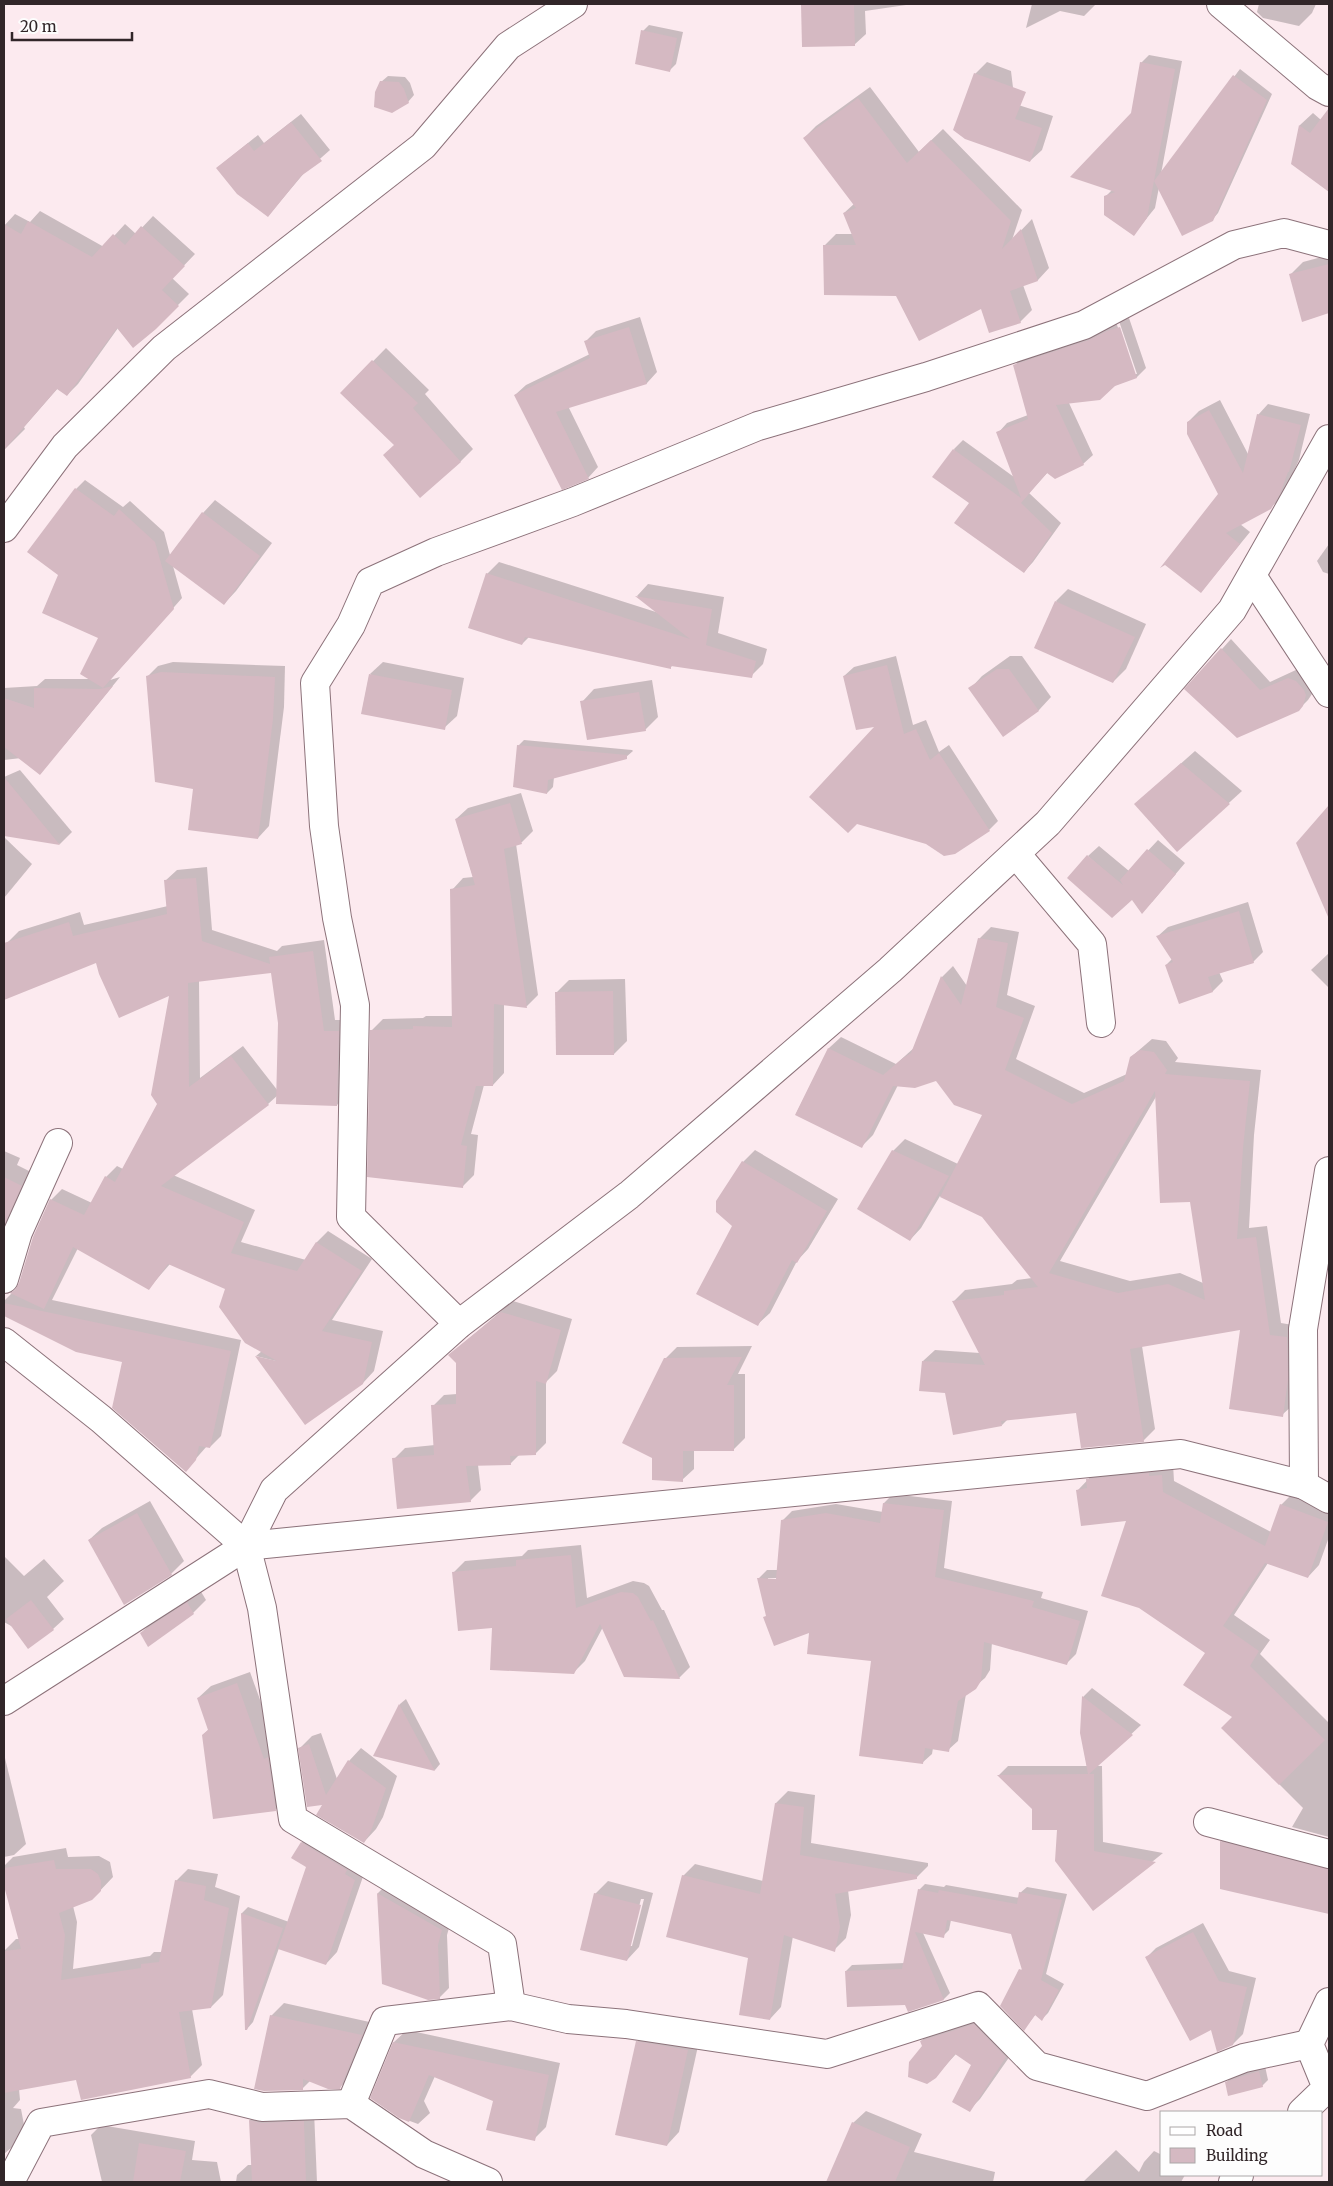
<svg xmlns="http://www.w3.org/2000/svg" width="1333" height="2186" viewBox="0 0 1333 2186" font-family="Merriweather,serif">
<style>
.shadow{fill:#0003;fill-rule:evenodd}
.building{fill:#d5b9c2;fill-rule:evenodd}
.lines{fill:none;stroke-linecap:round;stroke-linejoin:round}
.minor-casing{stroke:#8c727a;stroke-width:30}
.minor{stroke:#fff;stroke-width:28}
</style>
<rect width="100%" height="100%" fill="#fceaef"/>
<!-- shadow -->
<g class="shadow">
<path d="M802,4H913L865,11L866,34L854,45L803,46Z"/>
<path d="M1032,4H1096L1084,16L1060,11L1026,28Z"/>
<path d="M1259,4H1316L1312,13L1299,26L1263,18L1257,12Z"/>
<path d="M649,25L683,32L676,64L670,70L643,31Z"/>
<path d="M1149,55L1182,61L1161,174L1240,69L1272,94L1218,213L1212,220L1159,187L1155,208L1134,234L1105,197L1112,190L1132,114L1141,63Z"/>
<path d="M987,62L1011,71L1015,104L1053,116L1042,150L1030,161L975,74Z"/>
<path d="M388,76L405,77L410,83L414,95L408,102L381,82Z"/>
<path d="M870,87L919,152L943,129L1022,210L1012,240L1032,219L1049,268L1038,280L1023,285L1032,310L1020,322L982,307L897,295L825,245L836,234H853L844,213L855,203L804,138L816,126Z"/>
<path d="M1329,110V191L1292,163L1300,125L1313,113L1321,120Z"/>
<path d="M301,114L330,150L305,172L268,216L217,168L258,135L264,143Z"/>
<path d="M40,211L104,247L125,224L136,234L153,216L195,254L172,278L189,294L155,328H118L78,384L67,395L58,388L24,427L25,429L4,450V405L37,373L34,342L4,326V226L15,214L30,222Z"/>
<path d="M1329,255V312L1303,321L1290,275L1303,262Z"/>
<path d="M640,317L657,372L647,383L568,406L598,467L588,478L515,395L526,385L590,354L586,341L596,331Z"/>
<path d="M1129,318L1146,368L1137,377L1069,403L1093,455L1083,464L1048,472L1029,493L1061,523L1033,562L1024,572L971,503L954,449L963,440L1014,477L998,433L1007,423L1028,415L1015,365L1024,356L1116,322L1134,374H1137L1119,321Z"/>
<path d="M386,348L429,390L425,394L473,449L460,462L395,445L342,393Z"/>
<path d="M1220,400L1248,454L1258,415L1268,404L1310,414L1299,460L1282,497L1270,508L1240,524L1250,532L1201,592L1219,494L1188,422L1199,411Z"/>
<path d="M85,480L123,507L130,501L164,532L170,555L203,513L215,500L272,543L236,591L224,604L173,566L182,598L110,680L120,677L66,743L56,754L4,760V688L37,686L45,679H92L100,638L60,575L76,489Z"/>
<path d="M1329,544V574L1323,572L1317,561Z"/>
<path d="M499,562L659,613L637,596L648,584L724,597L718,633L767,649L763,664L751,676L673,665L671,667L529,637L522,644L487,574Z"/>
<path d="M1068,589L1146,624L1126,669L1113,682L1056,601Z"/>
<path d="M1231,639L1270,682L1298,669L1314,691L1308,700L1298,710L1186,689Z"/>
<path d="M896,656L913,725L926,720L939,752L949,745L998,821L989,830L878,725L844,676L854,667Z"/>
<path d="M1010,656H1022L1051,697L1039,710L1004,735L970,689L982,676Z"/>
<path d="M173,662L285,666L284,707L269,826L258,838L194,788L147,677L158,666Z"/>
<path d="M383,662L464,678L457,716L444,728L370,674Z"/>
<path d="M652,680L658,717L645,730L582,702L594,689Z"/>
<path d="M524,740L632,750L633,751L626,757L554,777L553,787L547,793L518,746Z"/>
<path d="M1195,751L1242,791L1177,850L1149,792Z"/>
<path d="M20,770L72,832L60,844L4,834V777Z"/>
<path d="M521,793L533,831L522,842L516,844L538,995L527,1006L504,1004V1073L493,1085H484L471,1134L478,1135L474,1175L463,1186L371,1031L383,1019L423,1018L426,1016H453L452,890L463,878L473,877L456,819L468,808Z"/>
<path d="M4,837L32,864L4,898Z"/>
<path d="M1158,840L1185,863L1152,902L1133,898L1088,856L1099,846L1129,871Z"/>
<path d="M207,867L212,930L277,951L282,946L324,940L335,1020H350L348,1093L337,1105L278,1095L268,1104L173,1175L255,1210L241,1242L306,1260L317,1242L328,1231L372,1259L332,1320L383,1331L374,1371L363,1383L256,1356L262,1351L226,1288L170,1264L149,1288L78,1248L52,1300L241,1340L221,1436L210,1447L207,1446L185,1471L124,1361L76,1351L4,1314V1301L20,1285L51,1200L62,1189L92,1203L106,1177L117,1166L123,1169L159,1104L171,994L97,961L4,998V954L8,942L19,931L80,912L84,925L168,906L165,881L177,870ZM272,971L279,1023L278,1091L243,1046L200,1078L199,980Z"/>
<path d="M1248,902L1263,952L1253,962L1219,972L1223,981L1213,991L1180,1003L1166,965L1172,959L1158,936L1168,927Z"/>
<path d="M991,927L1019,932L1007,995L1035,1006L1016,1059L1084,1093L1127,1074L1131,1057L1152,1039L1166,1041L1178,1058L1175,1062L1261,1070L1254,1135L1249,1228L1267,1226L1281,1323L1299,1326L1294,1404L1282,1415L1241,1329L1142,1346L1155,1429L1143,1441L1077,1412L1008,1419L1002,1425L946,1392L923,1361L935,1350L980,1353L954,1301L965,1290L1012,1284L1017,1280L1032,1278L982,1216L940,1196L921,1228L910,1240L893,1151L905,1139L958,1164L984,1114L936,1080L898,1085L873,1135L861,1147L796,1114L829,1048L841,1037L896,1064L915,1047L942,977L953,966L967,986L979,939ZM1157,1095L1191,1200L1203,1283L1180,1273L1130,1281L1060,1261Z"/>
<path d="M1329,953V988L1311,970Z"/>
<path d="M625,979L627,1041L614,1054L557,992L569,980Z"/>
<path d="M755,1150L838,1199L808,1249L797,1261L770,1313L758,1324L733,1225L743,1162Z"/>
<path d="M4,1151L20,1158L17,1165L33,1173L4,1246Z"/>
<path d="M513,1301L572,1319L557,1371L546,1382V1443L535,1454H520L510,1464L478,1465L481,1490L470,1501L394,1459L405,1448L435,1445L433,1406L444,1395L457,1394V1363L450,1355Z"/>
<path d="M752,1346L738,1374H745V1438L734,1449L694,1450V1469L682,1480L665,1359L677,1347Z"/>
<path d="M1173,1464L1174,1481L1271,1532L1281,1505L1292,1494L1329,1507V1537L1319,1565L1308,1577L1268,1563L1234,1615L1270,1640L1260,1654L1329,1723V1837L1292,1827L1303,1808L1223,1728L1234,1717L1206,1653L1128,1520L1078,1490L1099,1468Z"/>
<path d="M893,1494L952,1501L944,1568L1043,1592L1041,1598L1088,1611L1076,1654L1066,1664L992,1642L990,1670L985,1678L966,1694L958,1741L948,1750L933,1748L932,1754L922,1763L872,1660L811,1631L767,1615L758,1579L767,1570H778L782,1521L792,1511L836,1504L883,1512L884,1503ZM768,1578H783L768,1580Z"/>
<path d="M150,1501L184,1561L171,1574L89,1540L102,1528Z"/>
<path d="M581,1545L587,1598L633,1581L644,1583L649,1586L662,1610H664L690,1667L679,1678L603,1627L585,1661L573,1673L493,1627L454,1572L465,1561L522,1556L528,1550Z"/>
<path d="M4,1556L24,1576L44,1559L64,1581L47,1597L64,1619L53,1629L13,1627L4,1622Z"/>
<path d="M200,1590L206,1600L193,1613L141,1633L154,1620Z"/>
<path d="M250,1672L277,1747L288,1797L275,1810L203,1735L209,1729L198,1698L211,1686Z"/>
<path d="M1092,1688L1141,1725L1097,1766H1102L1103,1842L1163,1853L1093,1910L1059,1829L1033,1809L999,1775L1008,1766H1087L1081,1733L1083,1697Z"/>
<path d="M406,1699L440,1764L435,1770L375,1755L400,1704Z"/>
<path d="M321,1733L337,1779L349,1761L361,1748L397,1776L383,1817L376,1829L364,1842L325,1803L300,1748L312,1736Z"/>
<path d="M4,1754L26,1844L14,1855L4,1857Z"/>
<path d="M788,1791L815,1795L811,1843L928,1863V1866L916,1878L848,1890L851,1915L846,1938L834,1950L793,1936L781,2007L770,2019L750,1957L683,1876L695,1864L763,1881L776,1803Z"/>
<path d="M313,1831L366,1868L337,1952L326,1964L279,1948L253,2022L247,2029L242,1913L248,1907L289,1922L308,1866L302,1842Z"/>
<path d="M1233,1831L1329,1856V1912L1221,1888V1842Z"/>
<path d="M66,1848L68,1857L99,1856L110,1862L113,1877L95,1896L73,1906L77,1922L73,1969L150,1956L154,1952H162L176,1881L188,1869L218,1874L215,1887L240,1896L223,1995L211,2007L192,2009L202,2065L190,2077L102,2044L19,2089L20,2100L13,2108L21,2109L25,2130L19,2141L4,2154V1951L16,1939H20L4,1881V1866L13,1857Z"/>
<path d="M608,1881L653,1893L639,1947L627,1960L595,1894ZM641,1899H644L632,1946H629Z"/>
<path d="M387,1884L451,1921L447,1935L449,1988L439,1998L383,1983L378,1893Z"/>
<path d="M925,1884L944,1887L946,1885L1020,1898V1893L1027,1887L1067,1894L1046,1974L1064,1984L1048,2013L1042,2019L1036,2014L1024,2029L1002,2006L1023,1967L1012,1933L951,1920L949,1930L943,1936L923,1933L950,1993L944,1999L906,2003L846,1971L852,1965L905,1963L919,1890Z"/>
<path d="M1203,1923L1229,1971L1256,1978L1243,2034L1233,2044L1212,2028L1146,1958L1156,1948Z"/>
<path d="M284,2003L374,2023L353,2075L340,2087L310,2081L302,2089L271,2016Z"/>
<path d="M985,2014L1017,2046L980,2099L969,2110L972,2064L956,2054L935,2077L921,2041L932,2030Z"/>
<path d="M650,2029L700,2037L679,2132L667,2145L637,2042Z"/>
<path d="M407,2030L560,2063L546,2127L534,2139L494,2100L435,2076L424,2101L430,2113L418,2124L399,2117L394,2042Z"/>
<path d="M1265,2066L1268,2080L1262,2086L1226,2083L1232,2076Z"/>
<path d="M261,2110L314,2111L317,2182H236L237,2175L248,2165H252L250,2120Z"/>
<path d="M866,2111L922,2134L914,2152L995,2172L993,2182H828L853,2123Z"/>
<path d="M101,2125L195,2141L192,2160L217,2162L221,2182H102L91,2135Z"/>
<path d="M1116,2150L1139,2172L1144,2162L1154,2151L1162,2155V2175H1185L1181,2182H1083Z"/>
</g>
<!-- building -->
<g class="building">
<path d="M801,4H854L855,46L802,47Z"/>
<path d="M641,30L677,38L670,72L635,64Z"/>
<path d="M1140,62L1175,69L1147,218L1134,236L1104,215V196L1115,192L1070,177L1131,113Z"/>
<path d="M974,73L1026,92L1015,119L1042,128L1030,162L965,139L953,130Z"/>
<path d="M1233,75L1267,100L1213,221L1182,236L1154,181Z"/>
<path d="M380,81L399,82L404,89L409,103L392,113L374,107L375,92Z"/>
<path d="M858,98L907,163L931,140L1011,221L1002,249L1021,229L1038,281L1010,291L1021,323L989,333L981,309L919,341L896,296L824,295L823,245H856L843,213L856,208L803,138Z"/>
<path d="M1329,108V192L1291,164L1299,125L1310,133Z"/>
<path d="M291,122L322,161L301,176L268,217L237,194L216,168L248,143L254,151Z"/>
<path d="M28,221L92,257L113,234L125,245L141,226L185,266L162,290L179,306L156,329L133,348L117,328L67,396L57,389L4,450V224L21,234Z"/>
<path d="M1329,264V313L1302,322L1289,274Z"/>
<path d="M629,327L647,384L556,412L589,479L562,490L514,395L590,358L584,341Z"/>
<path d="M1120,327L1137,378L1115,386L1100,400L1056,405L1084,465L1055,479L1047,473L1021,503L1052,533L1024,573L954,523L969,503L932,477L953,449L1021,498L996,432L1028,419L1013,365L1089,340L1107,331Z"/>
<path d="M372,360L418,403L413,408L461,462L420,498L383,455L394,445L340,393Z"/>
<path d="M1209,410L1243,473L1257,414L1301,425L1289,472H1288L1280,494L1271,509L1226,533L1240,544L1201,593L1165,565L1160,568L1218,494L1187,434V422Z"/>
<path d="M75,488L114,516L119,509L155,542L174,609L103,688L80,674L98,638L42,613L58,575L27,552Z"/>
<path d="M202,512L260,556L224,605L165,561Z"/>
<path d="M486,573L690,639L635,596L712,609L706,645L756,661L752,678L671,666V669L525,637L522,645L468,628Z"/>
<path d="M1055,601L1135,637L1113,683L1034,648Z"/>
<path d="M1221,648L1260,690L1288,678L1296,681L1304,690L1306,695L1303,706L1299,711L1237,738L1184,689Z"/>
<path d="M887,665L904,734L916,729L930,760L939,753L990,831L955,854L944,856L926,844L857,824L848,833L809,797L874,727L856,730L843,676Z"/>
<path d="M997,669H1009L1039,711L1003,737L968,688Z"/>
<path d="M161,672L275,677L273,719L258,839L188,830L193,789L155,782L146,676Z"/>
<path d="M369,674L452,690L445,730L361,714Z"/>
<path d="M113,686L40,775L4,747V698L34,708V688L100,689Z"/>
<path d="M639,692L646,731L587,740L580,701Z"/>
<path d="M517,745L627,755V759L548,780L547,794L513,787Z"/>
<path d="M1181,763L1230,804L1177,852L1134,804Z"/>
<path d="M4,777L60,845L4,836Z"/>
<path d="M510,803L522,844L504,849L527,1008L494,1004L493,1086H476L461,1145L467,1146L463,1188L367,1177L370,1030L413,1029V1026L452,1027L450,889L475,885L455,819Z"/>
<path d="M1329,805V919L1296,843Z"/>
<path d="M1147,849L1176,874L1142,914L1132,900L1112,918L1067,878L1087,855L1123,885L1120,880Z"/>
<path d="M196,878L202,941L270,964L269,957L313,951L324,1031H339L337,1106L276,1104L278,1023L271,973L188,983L189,1087L231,1056L269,1105L161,1186L244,1222L231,1253L297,1271L316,1242L362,1271L322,1331L372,1342L363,1384L305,1425L255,1356L277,1361L245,1343L219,1307L225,1289L168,1264L149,1290L73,1247L44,1309L10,1293L15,1290L19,1283L33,1237L50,1199L84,1215L105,1176L115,1182L157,1104L151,1095L169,996L119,1018L99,974L96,963L4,1000V943L69,922L73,936L167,914L164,880Z"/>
<path d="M1239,911L1254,963L1208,977L1213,992L1179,1004L1165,965L1173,962L1156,936Z"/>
<path d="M978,938L1008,943L996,1007L1024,1018L1005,1070L1072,1104L1124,1081L1130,1057L1140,1050L1154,1052L1167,1070L1165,1074L1250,1081L1243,1148L1237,1239L1256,1237L1270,1335L1287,1337L1288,1379L1283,1417L1229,1409L1240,1330L1130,1349L1144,1442L1081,1448L1076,1413L1001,1421L1002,1426L953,1435L945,1393L919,1391L922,1361L985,1365L952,1301L1004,1295V1291L1038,1287L982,1217L940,1197L982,1115L954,1105L936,1081L915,1088L893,1086L862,1148L795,1115L828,1048L883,1075L903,1058L911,1053L941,976L961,1005ZM1155,1091L1160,1203L1190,1202L1205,1300L1168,1284L1118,1293L1049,1273Z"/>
<path d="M613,991L614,1055H556L555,992Z"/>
<path d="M892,1150L949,1176L910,1241L857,1209Z"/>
<path d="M742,1161L827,1211L797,1263L792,1260L758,1326L696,1294L732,1226L716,1212V1201Z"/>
<path d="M4,1177L22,1186L4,1226Z"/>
<path d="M4,1303L231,1351L210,1448L199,1446L196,1460L186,1472L112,1408L122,1362L76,1352L4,1316Z"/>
<path d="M501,1312L561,1330L546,1384L536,1381V1455L510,1456L511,1465L466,1466L471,1502L397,1509L392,1458L434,1455L431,1405L456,1404V1363L448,1355Z"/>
<path d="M742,1357L727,1385H734V1451H683V1482L652,1480V1458L622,1443L664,1358Z"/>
<path d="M1149,1473V1476L1162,1475L1163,1492L1265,1546L1280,1504L1328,1522L1308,1578L1265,1563L1223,1626L1259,1651L1250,1666L1325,1740L1279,1785L1221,1728L1232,1717L1183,1685L1205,1653L1139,1608L1101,1596L1126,1521L1081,1526L1076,1490L1087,1488L1086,1479Z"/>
<path d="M883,1503L944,1510L935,1577L1034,1601L1032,1607L1080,1621L1067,1665L984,1642L981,1681L976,1689L958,1701L949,1752L925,1748L923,1764L859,1756L871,1661L807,1654L809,1633L774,1646L763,1617L766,1616L757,1578L776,1579L781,1520L826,1513L880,1523Z"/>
<path d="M137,1513L172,1575L124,1605L88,1540Z"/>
<path d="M571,1555L576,1608L621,1592L633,1593L638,1597L651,1621L653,1620L680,1679L624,1677L600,1624L574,1674L490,1670L492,1628L458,1631L452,1572L516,1566V1560Z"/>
<path d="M31,1600L54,1630L28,1649L6,1619Z"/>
<path d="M187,1602L194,1614L148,1647L140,1633Z"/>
<path d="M237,1683L264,1759L268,1757L276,1811L213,1819L202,1735L208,1730L197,1698Z"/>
<path d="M1082,1696L1133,1735L1089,1774H1094V1851L1156,1862L1093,1911L1055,1861L1057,1830H1032V1809L997,1775L1088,1774L1080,1733Z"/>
<path d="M399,1704L435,1771L373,1756Z"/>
<path d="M309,1744L326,1795L348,1760L386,1788L371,1831L364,1843L316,1815L322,1805L307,1807L298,1748Z"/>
<path d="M775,1803L804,1807L800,1855L917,1875V1879L835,1894L840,1927L835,1952L784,1935L770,2020L739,2015L748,1958L666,1937L682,1875L760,1894Z"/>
<path d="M1220,1841L1329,1869V1914L1220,1889Z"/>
<path d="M301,1842L347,1870L345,1874L355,1880L326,1965L278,1949L306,1867L291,1858Z"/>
<path d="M54,1860L56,1869H91L98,1874L101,1881V1891L92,1900L59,1913L65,1935L61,1980L141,1968V1964L159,1962L175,1880L206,1886L204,1900L229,1908L211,2008L179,2012L191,2078L81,2100L76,2080L4,2093V1951L21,1949L4,1886V1868Z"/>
<path d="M918,1889L938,1893L939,1890L1017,1904L1019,1892L1062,1900L1041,1980L1059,1990L1042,2021L1035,2015L1024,2031L1000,2006L1019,1969L1022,1970L1011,1934L947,1920L944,1938L915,1932L944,2000L908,2012L905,2005L847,2007L845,1971L902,1969Z"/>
<path d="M377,1893L442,1930L438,1945L440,1999L428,2000L382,1984Z"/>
<path d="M594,1893L641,1905L627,1961L580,1950Z"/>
<path d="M241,1913L283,1928L247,2030H245Z"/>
<path d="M1193,1932L1219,1981L1247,1987L1233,2045L1217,2052L1211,2030L1190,2041L1145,1957Z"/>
<path d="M270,2015L362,2035L340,2089H328L303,2079V2090L264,2091L254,2089Z"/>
<path d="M974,2024L1006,2057L970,2112L952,2102L971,2065L955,2054L936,2078L927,2084L908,2077L909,2062L922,2046L920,2041Z"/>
<path d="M636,2041L688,2050L667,2146L615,2135Z"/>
<path d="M393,2042L549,2075L535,2141L486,2130L493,2101L429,2075L409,2122L399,2118L370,2098Z"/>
<path d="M1259,2071L1263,2087L1228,2096L1225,2082Z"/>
<path d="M249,2120L262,2123L304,2121L306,2182H252Z"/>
<path d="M852,2122L910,2147L895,2182H826Z"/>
<path d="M139,2143L186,2151L180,2182H133Z"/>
</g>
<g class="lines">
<defs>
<g id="minor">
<path d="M1221,4L1318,86L1329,92"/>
<path d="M4,528L65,446L164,348L423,146L508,46L573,4"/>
<path d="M1252,576L1329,693"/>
<path d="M1016,854L1092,944L1101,1023"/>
<path d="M4,1279L18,1232L58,1143"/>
<path d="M459,1324L351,1217L355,1005L337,918L324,826L315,683L351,625L370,582L436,552L573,502L758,426L926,377L1084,325L1234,245L1284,233L1329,245"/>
<path d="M4,1342L101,1419L246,1546L262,1608L293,1819L502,1944L511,2006"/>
<path d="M1304,1485L1303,1329L1329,1171"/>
<path d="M246,1546L274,1490L459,1324L629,1195L890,970L1048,823L1232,610L1329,439"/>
<path d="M4,1701L246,1546L1181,1454L1304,1485L1329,1499"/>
<path d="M1208,1822L1329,1854"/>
<path d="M351,2104L385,2021L511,2006L568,2019L626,2024L827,2054L978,2006L1037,2066L1147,2096L1244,2058L1309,2044"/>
<path d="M1302,2112L1327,2088L1309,2044L1329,2002"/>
<path d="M10,2182L41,2123L209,2094L262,2107L351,2104L424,2154L488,2182"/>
<path d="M1233,2182L1239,2175"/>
</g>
</defs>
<!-- minor casing -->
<use href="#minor" class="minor-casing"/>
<!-- minor -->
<use href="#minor" class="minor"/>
</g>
<!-- border -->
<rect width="1333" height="2186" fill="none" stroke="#312629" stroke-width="10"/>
<!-- legend -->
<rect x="1160" y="2111" width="162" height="65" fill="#fdfdfd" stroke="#aba7a8"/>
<rect x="1170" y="2127" width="25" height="8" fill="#ffffff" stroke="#aba7a8"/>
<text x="1206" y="2136" font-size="15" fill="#312629">Road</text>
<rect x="1170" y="2148" width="25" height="15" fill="#d5b9c2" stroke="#aba7a8"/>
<text x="1206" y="2161" font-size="15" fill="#312629">Building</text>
<!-- scale -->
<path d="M12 32v8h120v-8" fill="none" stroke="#312629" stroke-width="2.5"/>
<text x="20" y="32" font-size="15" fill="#312629" stroke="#fdfdfd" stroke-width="4" paint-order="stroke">20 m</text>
</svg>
